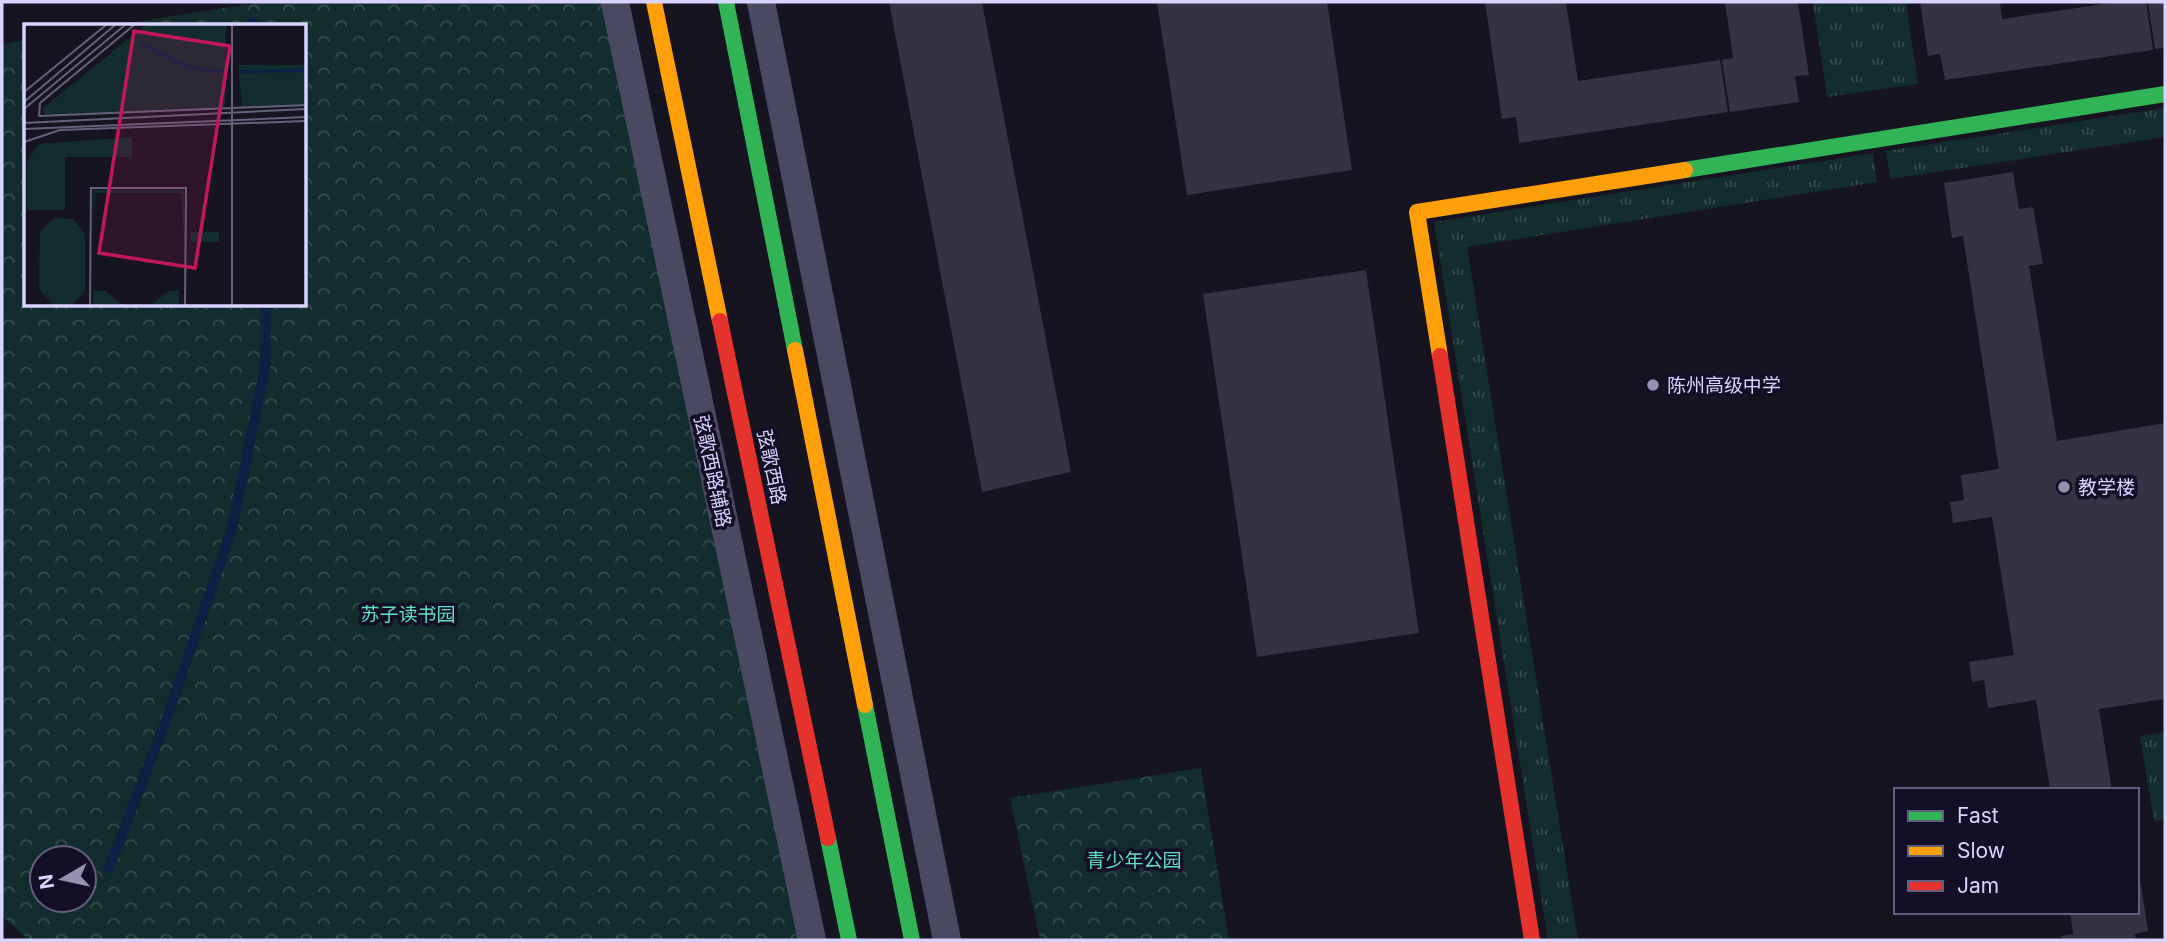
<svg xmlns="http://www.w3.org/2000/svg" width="2167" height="942" viewBox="0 0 2167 942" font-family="Inter,'Noto Sans SC',sans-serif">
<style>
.grass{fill:url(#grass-tufts)}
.park{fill:url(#park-crowns);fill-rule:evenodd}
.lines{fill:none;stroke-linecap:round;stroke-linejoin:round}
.stream{stroke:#0d2144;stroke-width:10}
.building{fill:#343243}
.street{stroke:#4a4962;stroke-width:28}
.fast{stroke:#30b455;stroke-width:16}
.slow{stroke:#ff9f0a;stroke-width:16}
.jam{stroke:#e5322d;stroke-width:16}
.poi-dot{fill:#9591b1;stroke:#130f26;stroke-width:2.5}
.labels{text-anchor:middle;stroke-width:7;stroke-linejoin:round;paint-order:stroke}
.poi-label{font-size:19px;fill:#d9d4ff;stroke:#130f26;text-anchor:start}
.street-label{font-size:19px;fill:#d9d4ff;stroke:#130f26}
.park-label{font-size:19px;fill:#5fe0c0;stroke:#130f26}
.inset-river{fill:none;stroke:#0d2144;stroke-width:3.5}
.inset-road{fill:none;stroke:#64617a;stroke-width:2}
.view{fill:#c2185b;fill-opacity:0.15;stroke:#c2185b;stroke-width:3.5}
.inset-edge{fill:none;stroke:#d9d4ff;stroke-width:3.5}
</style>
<defs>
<pattern id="grass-tufts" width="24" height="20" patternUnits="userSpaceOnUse" patternTransform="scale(1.75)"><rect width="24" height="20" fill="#132c2d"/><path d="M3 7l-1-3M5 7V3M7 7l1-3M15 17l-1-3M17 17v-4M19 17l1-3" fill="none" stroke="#354a4c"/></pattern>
<pattern id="park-crowns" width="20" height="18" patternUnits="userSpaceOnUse" patternTransform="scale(1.75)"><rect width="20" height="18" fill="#132c2d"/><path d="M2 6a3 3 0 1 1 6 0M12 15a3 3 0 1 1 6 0" fill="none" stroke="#354a4c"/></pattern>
</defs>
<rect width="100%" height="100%" fill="#161421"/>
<!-- grass -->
<g class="grass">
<path d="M1813,2H1906L1918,84L1827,97Z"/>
<path d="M2165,108V137L1890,179L1886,151Z"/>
<path d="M1873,153L1877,182L1467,247L1578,940H1548L1434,222Z"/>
<path d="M2165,732V819L2154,821L2140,736Z"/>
</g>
<!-- park -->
<g class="park">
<path d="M262,2H617L807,940H29L2,916V44L26,40V304H304V26H109ZM42,858H84V900H42Z"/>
<path d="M1201,768L1229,940H1040L1010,798Z"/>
</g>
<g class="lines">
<!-- stream -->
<g class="stream">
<path d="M253,22V26"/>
<path d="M109,868L170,710L232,528L265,369L266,304"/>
</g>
</g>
<!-- building -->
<g class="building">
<path d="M889,2H982L1071,472L982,492Z"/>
<path d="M1157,2H1327L1352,170L1187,195Z"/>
<path d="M1485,2H1566L1578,81L1720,60L1728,112L1519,143L1516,117L1502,119Z"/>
<path d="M1725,2H1798L1809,75L1795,76L1799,102L1730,112L1722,60L1733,58Z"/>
<path d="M1920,2H2000L2002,19L2117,2H2146L2153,50L1945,80L1940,54L1928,56Z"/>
<path d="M2148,2H2165V48L2155,49Z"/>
<path d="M2013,172L2019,209L2033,207L2043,264L2029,266L2057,441L2165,423V699L2099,709L2112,790H2050L2036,700L1988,708L1984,680L1972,682L1969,662L2014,655L1992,517L1953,523L1950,502L1964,500L1961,475L1999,469L1963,236L1952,238L1944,183Z"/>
<path d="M1366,270L1419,633L1257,657L1203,294Z"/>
<path d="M2141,885L2148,931L2135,934L2136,940H2062L2061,936L2073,934L2070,912H2137V886Z"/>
</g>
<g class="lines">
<!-- street -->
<g class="street">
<path d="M615,2L812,940"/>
<path d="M761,2L947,940"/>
</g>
<!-- fast -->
<g class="fast">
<path d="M726,2L795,350"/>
<path d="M1685,170L2165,94"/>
<path d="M865,705L912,940"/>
<path d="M828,838L849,940"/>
</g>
<!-- slow -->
<g class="slow">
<path d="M654,2L720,321"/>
<path d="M795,350L865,705"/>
<path d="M1440,356L1417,212L1685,170"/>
</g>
<!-- jam -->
<g class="jam">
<path d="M720,321L828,838"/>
<path d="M1440,356L1532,940"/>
</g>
</g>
<!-- markers -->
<g class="poi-dot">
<circle cx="1653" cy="385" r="7"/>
<circle cx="2064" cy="487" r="7"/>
</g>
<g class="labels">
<!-- poi labels -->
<g class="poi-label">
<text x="1667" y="392">陈州高级中学</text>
<text x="2078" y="494">教学楼</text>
</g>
<!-- street labels -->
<g class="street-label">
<text transform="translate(772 467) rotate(78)" y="7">弦歌西路</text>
<text transform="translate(713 471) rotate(78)" y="7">弦歌西路辅路</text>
</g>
<!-- park labels -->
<g class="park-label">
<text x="408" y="621">苏子读书园</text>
<text x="1134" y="867">青少年公园</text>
</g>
</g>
<!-- overview -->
<g transform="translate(24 24)">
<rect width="282" height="282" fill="#161421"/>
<path d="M69,166H160V212L157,169H71L69,210ZM167,208H195V218H167ZM69,267H81L99,281H69ZM145,267H155V281H127Z" fill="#132c2d"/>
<path d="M121,1H202V79L198,85L22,93L18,85ZM214,41H282V81L218,84ZM108,113V133H41V186H3V137L15,120Z" fill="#132c2d"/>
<path d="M30,194L49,195L61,210V267L48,281H29L15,265L16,208Z" fill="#132c2d"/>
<path class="inset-river" d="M116,19L164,43L200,48M216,48L282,46"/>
<path class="inset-road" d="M110,1L16,79L15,92L282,81M208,1V281M0,68L82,1M0,78L91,1M0,85L101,1M0,99L282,85M0,105L282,93M0,118L36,106L282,97M66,281L67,164H162L161,281"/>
<path class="view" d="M110,7L206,22L171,244L75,229Z"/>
<rect width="282" height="282" class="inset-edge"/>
</g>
<!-- border -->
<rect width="2167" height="942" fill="none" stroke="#d9d4ff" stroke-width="7"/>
<!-- legend -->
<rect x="1894" y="788" width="245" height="126" fill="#130f26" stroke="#625e7d" stroke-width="2"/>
<rect x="1908" y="811" width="35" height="10" fill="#30b455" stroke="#625e7d" stroke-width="2"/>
<text x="1957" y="823" font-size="21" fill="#d9d4ff">Fast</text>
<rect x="1908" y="846" width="35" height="10" fill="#ff9f0a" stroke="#625e7d" stroke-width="2"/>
<text x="1957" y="858" font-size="21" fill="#d9d4ff">Slow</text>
<rect x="1908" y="881" width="35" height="10" fill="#e5322d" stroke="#625e7d" stroke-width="2"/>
<text x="1957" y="893" font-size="21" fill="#d9d4ff">Jam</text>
<!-- north arrow -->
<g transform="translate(63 879) rotate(261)"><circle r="33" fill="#130f26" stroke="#625e7d" stroke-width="2"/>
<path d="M0-5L12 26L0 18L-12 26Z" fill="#9591b1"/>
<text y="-10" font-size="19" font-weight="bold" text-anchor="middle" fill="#d9d4ff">N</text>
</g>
</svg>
